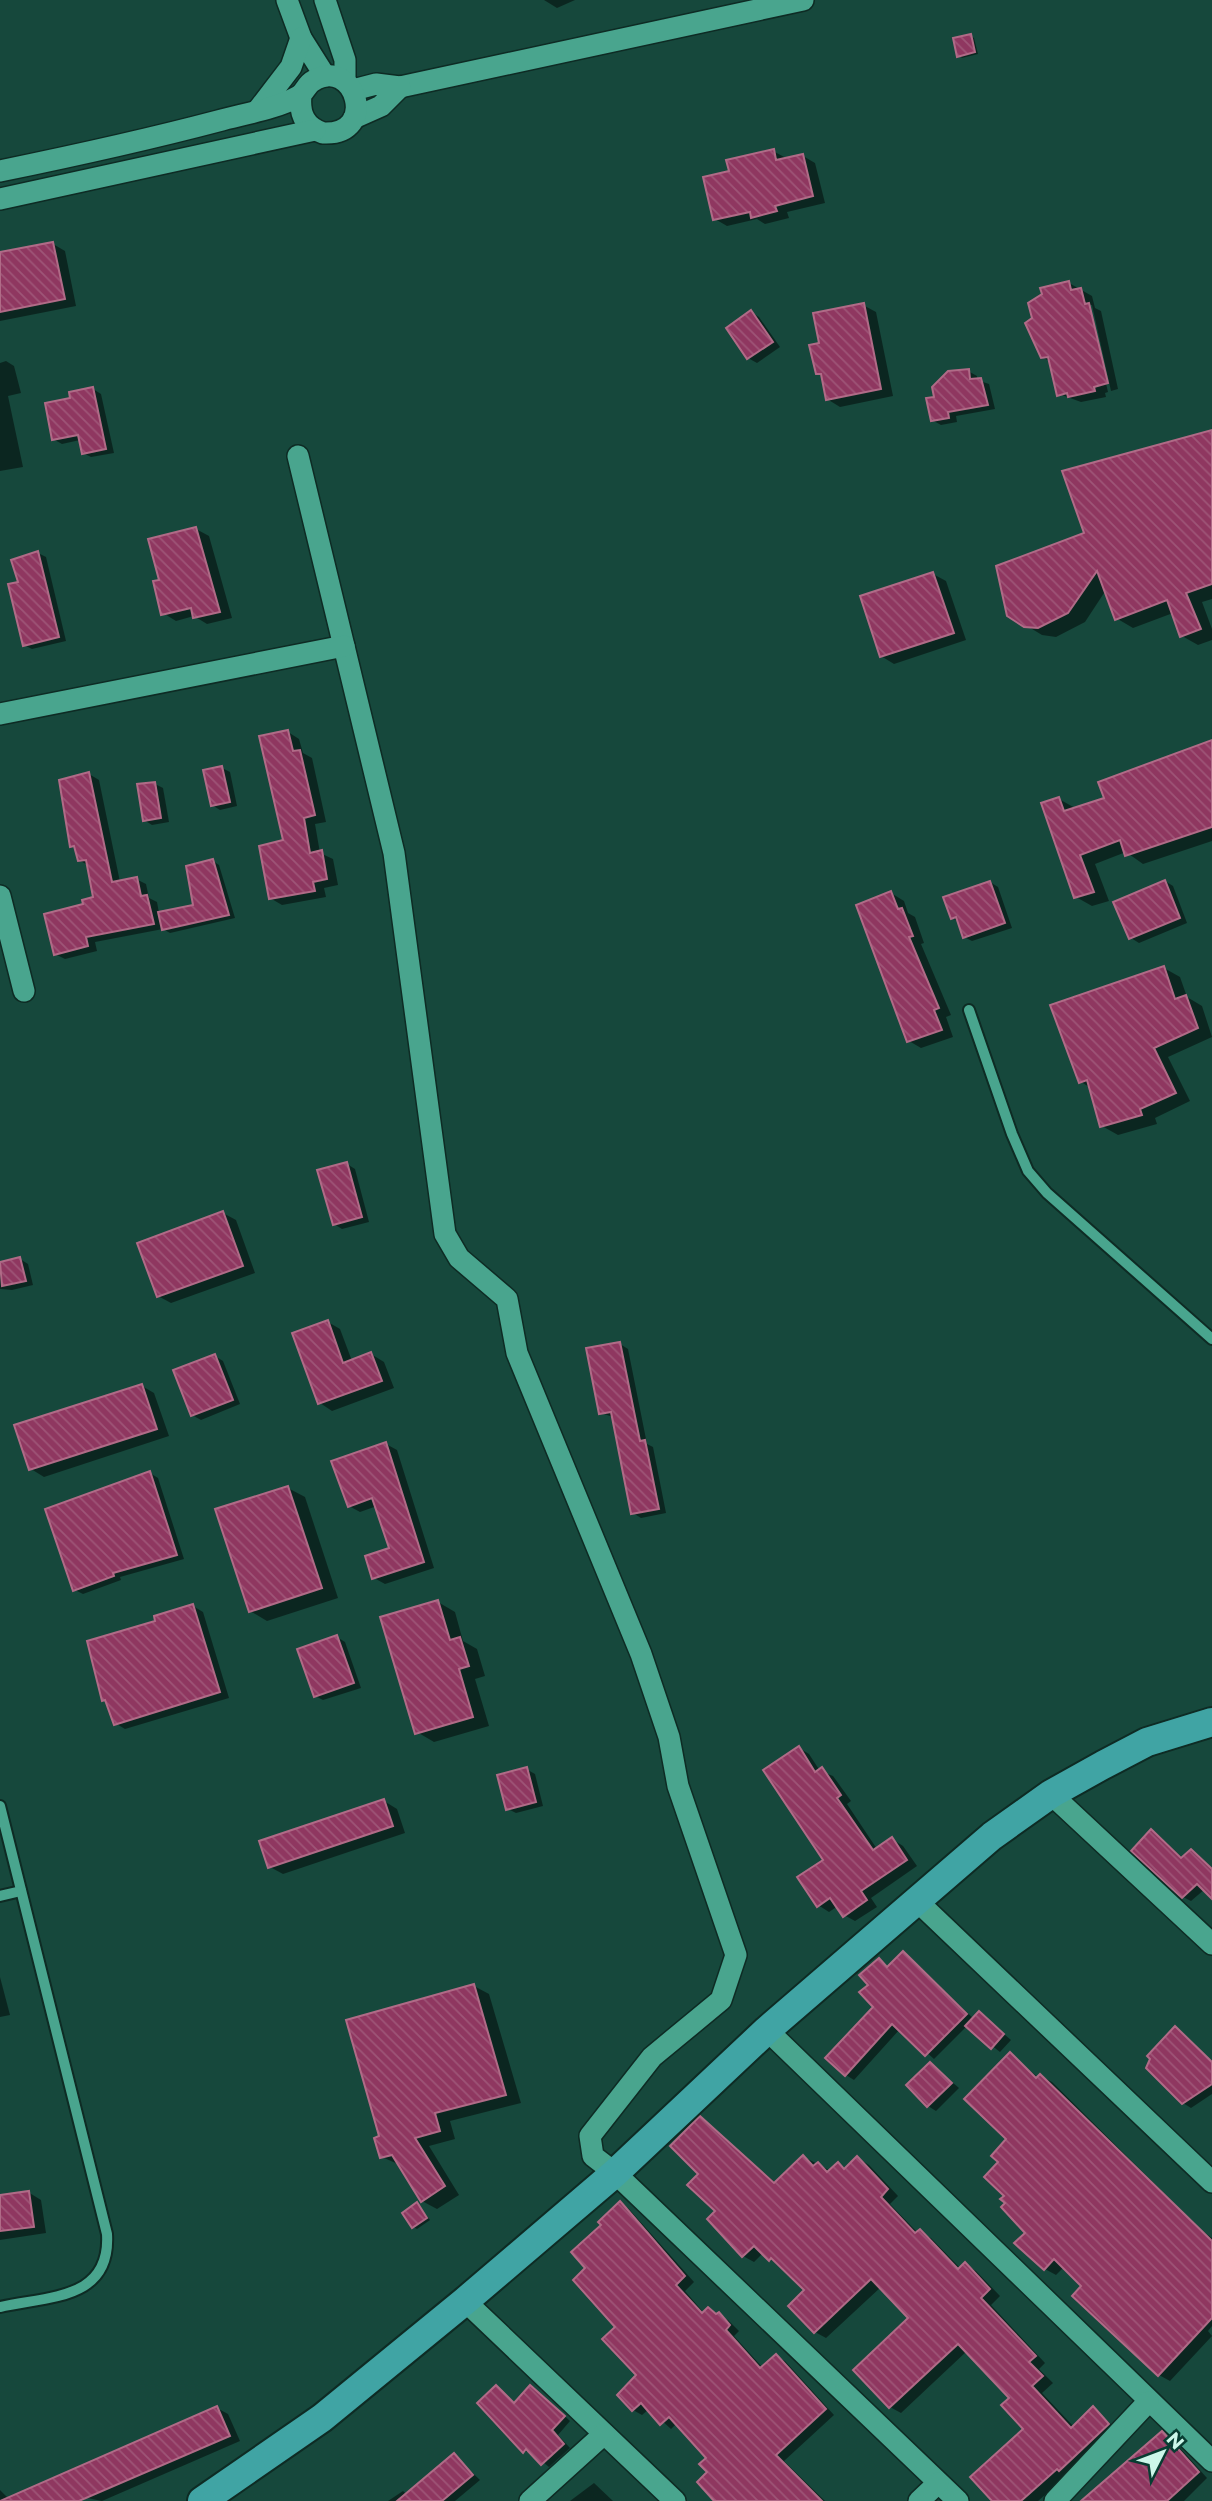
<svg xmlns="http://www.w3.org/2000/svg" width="1212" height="2501" viewBox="0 0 1212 2501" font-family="Montserrat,sans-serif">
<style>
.shadow{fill:#0007}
.building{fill:url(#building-back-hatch);stroke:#b06b87;stroke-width:2}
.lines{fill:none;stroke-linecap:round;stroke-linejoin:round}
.lane-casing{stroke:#0e2b24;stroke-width:14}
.street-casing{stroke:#0e2b24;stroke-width:24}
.secondary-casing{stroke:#0e2b24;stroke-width:32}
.lane{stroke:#49a58e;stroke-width:10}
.street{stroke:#49a58e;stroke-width:21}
.secondary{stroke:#40a4a4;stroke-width:28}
</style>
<defs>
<pattern id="building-back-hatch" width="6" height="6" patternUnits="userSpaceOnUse" patternTransform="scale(1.75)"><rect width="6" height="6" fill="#8f3760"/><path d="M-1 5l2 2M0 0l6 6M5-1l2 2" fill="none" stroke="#9e5577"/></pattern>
</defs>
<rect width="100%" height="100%" fill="#16483c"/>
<!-- shadow -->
<g class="shadow">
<path d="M544,0H575L557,8Z"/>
<path d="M971,36L974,38L978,54L962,58L959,55Z"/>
<path d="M773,151L786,158L803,156L815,163L825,203L787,212L789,218L765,224L757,219L727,226L715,219L731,173Z"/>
<path d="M53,244L65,251L76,306L0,321V254Z"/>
<path d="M1069,283L1092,296L1095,308L1101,311L1118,389L1111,391L1092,305H1088L1108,392L1111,391L1105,393L1106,397L1081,402L1059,394L1051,362L1042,357Z"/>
<path d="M863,305L876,312L893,396L840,407L827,399L823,377L817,373L821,344Z"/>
<path d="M751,312L759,317L780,347L757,363L748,358Z"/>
<path d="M6,361L14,366L21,393L8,396L23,467L0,471V363Z"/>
<path d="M968,371L977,376V380L989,384L995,409L956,416L957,422L941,425L932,420L936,398Z"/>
<path d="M93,389L101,394L114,453L91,457L83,453L80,440L62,444L53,439Z"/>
<path d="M1212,432V599L1202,602L1212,629V640L1198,645L1182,636L1173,613L1133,628L1116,618L1106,590L1085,622L1056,637L1042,635L1009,615L1086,534Z"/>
<path d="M196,529L209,536L232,618L207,624L194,616L176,621L163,613L161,581Z"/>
<path d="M38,553L46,557L66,641L32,649L24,645L21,583Z"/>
<path d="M933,574L946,581L966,640L894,664L881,656Z"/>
<path d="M288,732L299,739L303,753L312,758L326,822L315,824L320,853L333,859L338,885L324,888L326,897L282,905L270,898L285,841Z"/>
<path d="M1212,742V841L1143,864L1126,852L1095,864L1109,901L1092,906L1076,897L1059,799L1075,808L1106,799Z"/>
<path d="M222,768L230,772L237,806L220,810L212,805Z"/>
<path d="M89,774L99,780L120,882L136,879L146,884L149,898L157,902L159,913L195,906L213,861L219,865L235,918L170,933L163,929L95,942L97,951L65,959L55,954L85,905L95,899L89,866L79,860L76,849L72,846Z"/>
<path d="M155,784L163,788L169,822L152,825L144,820Z"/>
<path d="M1165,881L1173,886L1187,923L1139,943L1131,938Z"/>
<path d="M990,882L998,887L1012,928L972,941L964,937L959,922L952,918Z"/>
<path d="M891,893L904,901L908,913L915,917L924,943L921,944L951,1015L946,1017L953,1037L921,1048L909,1041Z"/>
<path d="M1164,968L1180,977L1187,997L1202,1006L1212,1037L1168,1057L1190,1101L1155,1118L1157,1124L1118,1135L1102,1126L1091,1088L1081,1082Z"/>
<path d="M347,1164L355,1169L369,1222L342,1229L334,1224Z"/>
<path d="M223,1213L236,1220L255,1273L171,1303L158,1296Z"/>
<path d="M20,1259L28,1264L33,1285L12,1290L0,1289V1264Z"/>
<path d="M328,1322L340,1329L352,1361L371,1354L384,1362L394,1388L332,1411L320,1403Z"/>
<path d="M620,1344L628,1349L647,1444L653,1447L666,1513L641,1518L633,1513L613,1417L601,1413Z"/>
<path d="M215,1356L223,1361L240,1404L201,1420L192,1415Z"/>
<path d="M142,1386L154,1393L169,1436L44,1477L31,1469Z"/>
<path d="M386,1444L397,1450L434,1568L385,1584L374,1578L391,1549L377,1506L360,1512L349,1506Z"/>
<path d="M150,1473L158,1478L184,1559L120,1577L121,1580L83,1594L75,1590Z"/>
<path d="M288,1488L305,1497L338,1598L267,1621L250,1611Z"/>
<path d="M438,1602L455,1612L463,1641L477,1649L485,1676L475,1679L489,1726L434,1742L417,1732Z"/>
<path d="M193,1606L203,1612L229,1698L125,1729L115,1723L108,1703L103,1700L158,1622Z"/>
<path d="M337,1637L345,1642L361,1688L323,1700L315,1696Z"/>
<path d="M799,1748L809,1754L820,1771L833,1776L851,1801L847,1804L877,1849L892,1839L903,1846L917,1866L871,1898L877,1907L855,1921L844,1915L838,1906L829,1912L818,1905L826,1860Z"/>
<path d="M526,1769L535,1774L543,1806L516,1813L508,1809Z"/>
<path d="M384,1801L397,1809L405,1833L283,1874L270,1867Z"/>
<path d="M1152,1832L1183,1858L1191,1851L1212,1868V1896L1205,1889L1191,1901L1183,1897Z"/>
<path d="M904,1954L974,2019L979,2013L1011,2040L1000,2052L967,2026L934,2059L900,2029L854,2080L846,2075L828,2058L875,2007L870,1985L879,1960L889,1967Z"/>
<path d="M0,1977L10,2015L0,2017Z"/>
<path d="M474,1986L489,1994L521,2103L450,2121L455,2139L429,2146L459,2195L437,2209L422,2201L400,2165L382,2157L381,2138Z"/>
<path d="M1176,2028L1212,2061V2094L1191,2108L1183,2103Z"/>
<path d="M1010,2055L1039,2078L1041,2076L1052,2082L1177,2206L1130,2251L1190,2222L1212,2238V2326L1208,2331L1212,2336L1170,2381L1159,2375L1064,2267L1056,2275L1045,2269L1008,2203L1000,2162L1008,2139Z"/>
<path d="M931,2064L959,2088L936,2111L928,2106Z"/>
<path d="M700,2118L776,2183L804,2157L829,2170L838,2164L846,2169L858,2158L869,2165L898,2196L890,2204L918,2233L931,2238L961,2269L965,2264L976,2271L1000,2296L991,2305L1045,2363L1039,2369L1053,2383L1042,2393L1074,2427L1094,2409L1119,2431L1038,2501H994L1026,2429L1012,2398L967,2351L901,2413L890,2407L856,2370L911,2319L881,2287L826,2338L815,2332L807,2290L763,2253L754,2262L743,2256L709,2219L717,2211L701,2174Z"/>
<path d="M28,2192L41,2200L46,2233L0,2240V2196Z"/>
<path d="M620,2203L629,2209L694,2282L685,2291L704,2313L709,2309L728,2320L739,2331L734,2336L763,2368L776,2356L785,2361L834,2415L784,2461L825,2501H717L708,2458L677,2423L671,2429L649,2409L642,2415L633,2410L637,2376L617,2327L588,2268L603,2225Z"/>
<path d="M417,2204L430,2220L417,2229L413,2227Z"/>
<path d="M497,2387L516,2404L537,2391L570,2421L558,2435L570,2448L549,2467L532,2453L524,2451Z"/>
<path d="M217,2408L228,2414L240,2441L102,2501L87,2498L81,2501H0V2490L9,2499Z"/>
<path d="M1162,2433L1171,2438L1207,2478L1184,2501H1085Z"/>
<path d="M454,2455L480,2480L455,2501H423Z"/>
<path d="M594,2483L613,2501H570Z"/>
<path d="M403,2491L414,2501H388Z"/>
</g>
<!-- building -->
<g class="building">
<path d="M971,34L975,52L957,57L953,38Z"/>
<path d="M774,149L776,160L803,154L813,196L775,206L777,211L751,218L750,212L713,220L703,177L729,171L726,160Z"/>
<path d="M53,242L65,299L0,312V252Z"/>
<path d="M1069,281L1071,290L1081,288L1085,304L1089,303L1108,383L1094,387L1095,391L1068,397L1067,393L1057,396L1048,357L1041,358L1025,323L1032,318L1028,303L1042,294L1040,288Z"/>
<path d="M864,303L881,389L826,400L821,374H816L809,345L819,343L813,313Z"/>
<path d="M751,310L773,342L747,359L726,328Z"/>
<path d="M969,369L970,379L981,378L988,405L948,412L949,418L931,421L926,398L934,397L932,387L948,371Z"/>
<path d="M93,387L106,449L82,454L78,435L52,440L45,403L70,398L69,392Z"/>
<path d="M1212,430V584L1186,593L1201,629L1180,637L1167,600L1115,620L1097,571L1068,613L1038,628L1024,627L1007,616L996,566L1084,533L1062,471Z"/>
<path d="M196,527L220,612L193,618L191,608L161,615L153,581L159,580L148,539Z"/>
<path d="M38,551L59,637L23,646L8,584L18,582L11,560Z"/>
<path d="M933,572L954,633L880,657L860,596Z"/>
<path d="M288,730L293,751L300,750L315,815L304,818L310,853L322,850L327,879L313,882L315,891L269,899L259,846L283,840L259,736Z"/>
<path d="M1212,740V827L1125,856L1120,840L1080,855L1094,892L1074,898L1041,803L1059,797L1064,811L1104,798L1098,782Z"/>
<path d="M222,766L230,802L211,806L203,770Z"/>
<path d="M89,772L112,882L137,877L141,896L147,895L154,924L86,937L88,946L54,955L44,914L83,904L82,900L93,897L86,860L78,861L74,846L70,847L59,780Z"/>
<path d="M155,782L161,818L143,821L137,784Z"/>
<path d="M213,859L229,915L162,930L158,912L193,905L186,866Z"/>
<path d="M1165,880L1180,918L1129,939L1113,902Z"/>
<path d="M990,881L1005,923L963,938L956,917L951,919L943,897Z"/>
<path d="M891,891L898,909L902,908L913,936L909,937L939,1008L934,1010L942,1030L907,1042L856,905Z"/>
<path d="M1164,966L1175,999L1186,995L1198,1028L1154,1048L1176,1093L1140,1109L1142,1115L1100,1127L1087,1080L1079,1083L1050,1005Z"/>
<path d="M347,1162L362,1217L333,1225L317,1170Z"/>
<path d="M223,1211L243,1266L157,1297L137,1243Z"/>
<path d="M20,1257L26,1281L2,1286L0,1262Z"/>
<path d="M328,1320L343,1363L371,1352L382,1381L318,1404L292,1333Z"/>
<path d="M620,1342L640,1441L645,1440L659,1509L631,1514L611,1412L599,1414L586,1348Z"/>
<path d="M215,1354L233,1400L191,1416L173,1370Z"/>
<path d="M142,1384L157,1429L29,1470L14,1425Z"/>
<path d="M386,1442L424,1562L372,1579L365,1556L389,1548L372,1498L348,1507L331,1461Z"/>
<path d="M150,1471L177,1555L113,1573L114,1576L73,1591L45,1509Z"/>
<path d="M288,1486L322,1588L249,1612L215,1509Z"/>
<path d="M438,1600L450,1640L460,1637L469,1666L459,1669L473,1717L415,1734L380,1617Z"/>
<path d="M193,1604L220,1692L114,1725L105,1700L102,1701L87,1641L155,1621L154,1616Z"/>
<path d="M337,1635L354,1683L314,1697L297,1649Z"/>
<path d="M799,1746L815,1772L822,1767L841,1795L837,1798L873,1850L892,1837L907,1860L861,1891L867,1900L843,1917L830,1898L817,1907L797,1877L823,1860L763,1770Z"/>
<path d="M527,1767L536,1802L506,1810L497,1775Z"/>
<path d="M384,1799L393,1826L268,1868L259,1841Z"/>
<path d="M1151,1829L1181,1858L1191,1849L1212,1869V1899L1197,1884L1182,1898L1131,1851Z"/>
<path d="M903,1951L967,2014L925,2056L892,2024L845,2076L825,2058L873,2007L859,1992L868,1985L859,1975L879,1958L887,1967Z"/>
<path d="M474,1984L506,2095L435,2113L440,2131L415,2138L445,2186L421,2202L392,2155L380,2158L374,2138L379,2136L346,2020Z"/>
<path d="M979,2011L1004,2034L991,2049L965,2026Z"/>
<path d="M1175,2026L1212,2062V2084L1182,2104L1146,2068L1150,2059L1147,2056Z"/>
<path d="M1010,2052L1036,2078L1040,2074L1212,2241V2318L1158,2376L1072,2296L1081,2286L1054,2259L1044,2270L1014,2243L1025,2233L1001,2207L1005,2203L1000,2199L1004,2196L984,2177L998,2162L991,2156L1006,2139L964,2099Z"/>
<path d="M930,2062L952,2083L927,2107L906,2085Z"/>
<path d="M700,2116L774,2183L803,2155L813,2166L818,2162L827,2172L838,2162L844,2169L857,2156L888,2189L881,2197L915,2233L920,2229L958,2269L965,2262L990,2289L981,2298L1036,2356L1029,2362L1043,2376L1032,2386L1071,2428L1093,2406L1109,2424L1059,2471L1057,2469L1021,2501H992L970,2477L1023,2429L1001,2405L1009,2398L958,2344L889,2408L853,2370L908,2318L871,2279L814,2333L788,2306L804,2290L771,2258L769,2261L754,2246L742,2257L707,2219L715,2211L687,2185L698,2174L670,2146Z"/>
<path d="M29,2191L34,2227L0,2231V2195Z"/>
<path d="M620,2201L685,2276L676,2285L702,2313L708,2307L716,2314L719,2312L730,2325L726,2330L760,2368L776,2354L826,2409L776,2455L822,2501H714L697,2482L707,2472L699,2464L706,2458L669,2417L660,2425L641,2403L632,2411L617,2395L636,2375L602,2339L615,2327L573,2280L585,2268L571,2252L601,2225L598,2222Z"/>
<path d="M417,2202L427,2218L412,2228L402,2213Z"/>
<path d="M496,2385L514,2403L530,2385L565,2416L552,2430L564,2444L541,2465L526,2449L523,2453L477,2403Z"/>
<path d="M217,2406L230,2436L79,2501H0Z"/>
<path d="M1162,2431L1199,2472L1167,2501H1081Z"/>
<path d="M454,2453L473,2475L442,2501H397Z"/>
</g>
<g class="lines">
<defs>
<g id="lane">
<path d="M969,1010L1012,1134L1028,1171L1047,1193L1212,1339"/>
<path d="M0,1806L107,2234C111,2300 49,2296 0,2307"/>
<path d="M0,1896L21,1891"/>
</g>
<g id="street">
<path d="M287,0L301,38L325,76"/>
<path d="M325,0L345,60V81"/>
<path d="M353,90L376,84L400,87L803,0"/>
<path d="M258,110L291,67L301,38"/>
<path d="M354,118L381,106L400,87"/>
<path d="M0,171C73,156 146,140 218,121C243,114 276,109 299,96C305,92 307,84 313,81C355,55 380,136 323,133C305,127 299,114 301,95"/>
<path d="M0,199L315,130"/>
<path d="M298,456L394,853L445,1234L459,1258L507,1299L517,1353L641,1654L669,1737L678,1786L736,1955L721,2000L652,2057L590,2136L593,2156L615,2173L958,2501"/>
<path d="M0,714L344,646"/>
<path d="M0,896L24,991"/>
<path d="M1051,1794L1212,1944"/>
<path d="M915,1899L1212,2182"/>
<path d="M767,2030L1212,2461"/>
<path d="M465,2301L675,2501"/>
<path d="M530,2501L604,2434"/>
<path d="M919,2501L938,2483"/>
<path d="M1055,2501L1148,2402"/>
</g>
<path id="secondary" d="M202,2501L322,2418L465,2301L615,2173L767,2030L992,1836L1051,1794L1103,1765L1147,1742L1212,1722"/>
</defs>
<!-- lane casing -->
<use href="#lane" class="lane-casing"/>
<!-- street casing -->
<use href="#street" class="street-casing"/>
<!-- secondary casing -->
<use href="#secondary" class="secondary-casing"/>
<!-- lane -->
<use href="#lane" class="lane"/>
<!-- street -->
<use href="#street" class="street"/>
<!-- secondary -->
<use href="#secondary" class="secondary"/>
</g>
<!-- north arrow -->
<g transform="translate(1163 2452) rotate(48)" stroke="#083d32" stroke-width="5" paint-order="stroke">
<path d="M0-5L12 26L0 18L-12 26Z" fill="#cdf7ea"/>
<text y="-10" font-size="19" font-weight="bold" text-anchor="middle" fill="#cdf7ea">N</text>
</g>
</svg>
